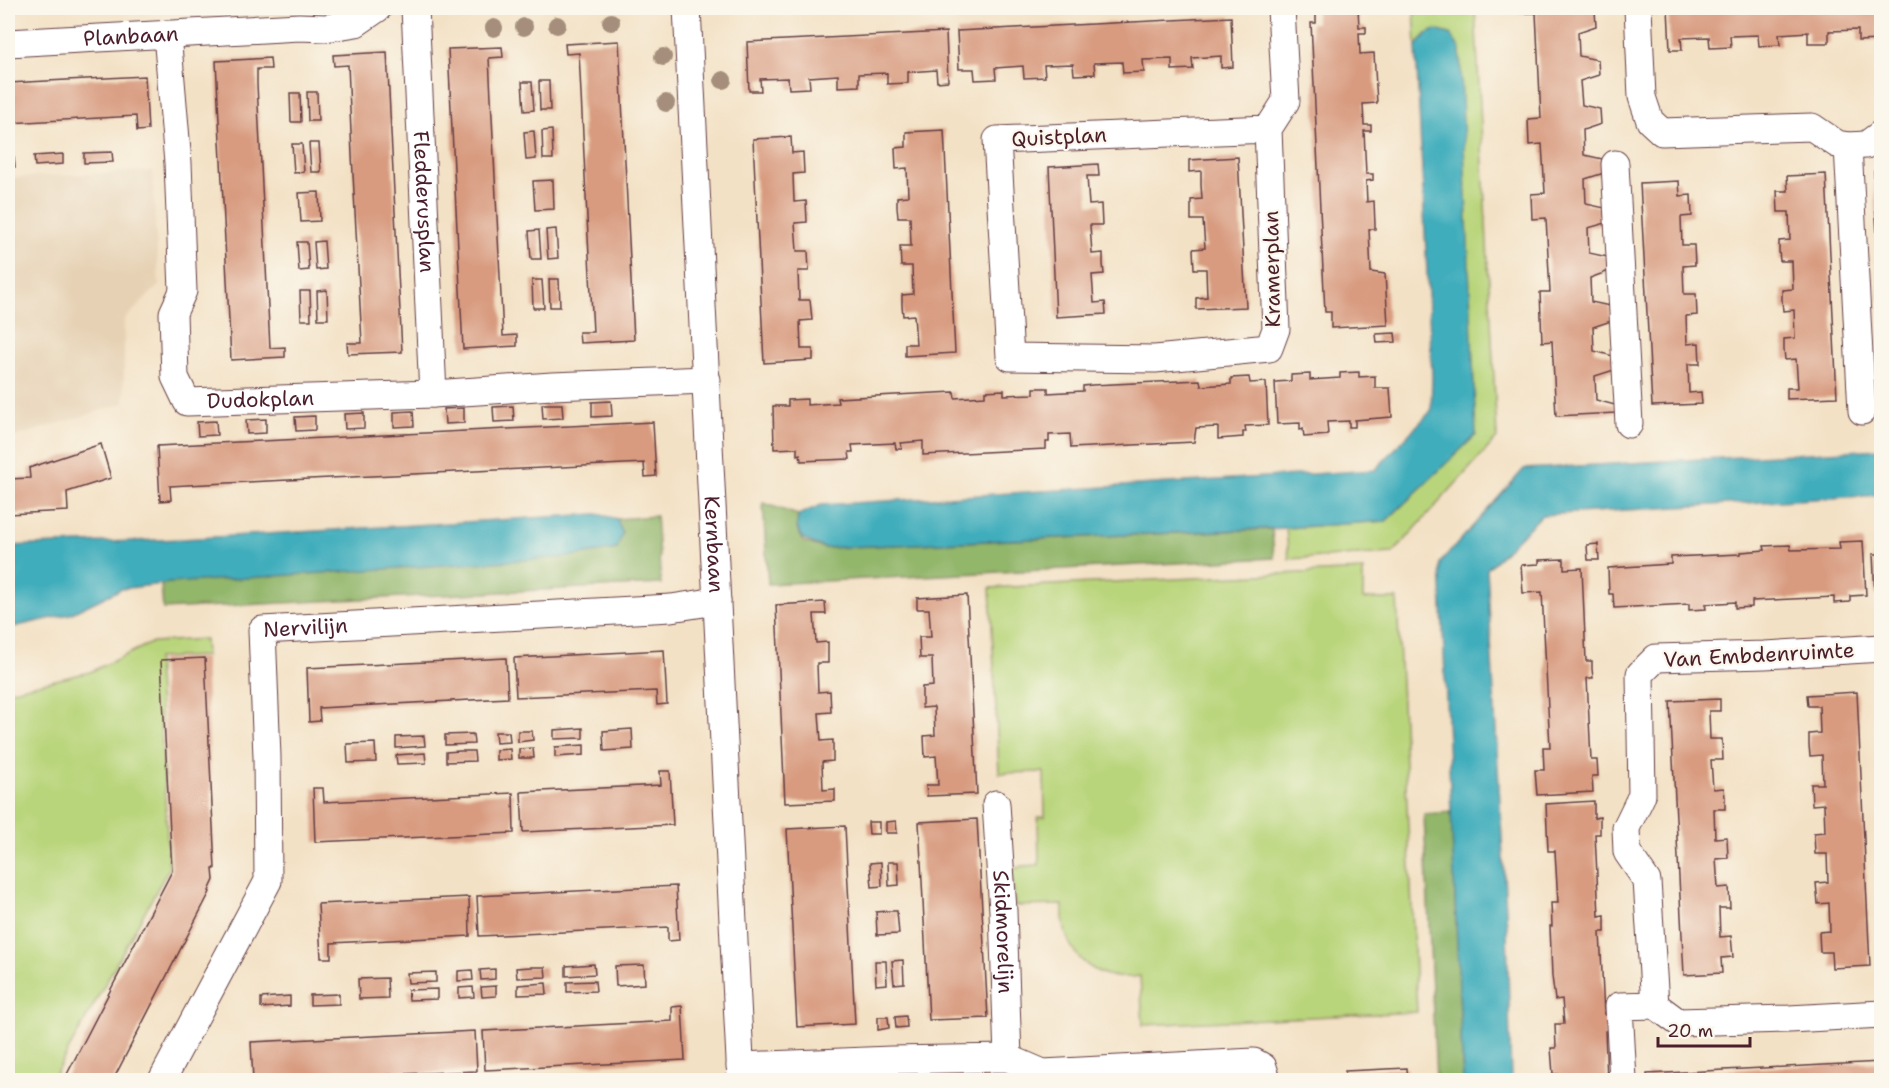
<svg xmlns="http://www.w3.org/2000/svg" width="1889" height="1088" viewBox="0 0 1889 1088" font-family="'Shantell Sans',sans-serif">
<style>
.built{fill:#e6d1b4}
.green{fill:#b9d57b;stroke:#827a53;stroke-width:1.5}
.forest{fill:#92b66b;stroke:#6e6a4b;stroke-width:1.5}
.water{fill:#3fadbc;stroke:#446674;stroke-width:1.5}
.building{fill:#d89b80}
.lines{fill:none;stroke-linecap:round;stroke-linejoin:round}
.street-casing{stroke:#633c42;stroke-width:29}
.street{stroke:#fff;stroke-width:27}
.tree{fill:#a58f7b}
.labels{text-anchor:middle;stroke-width:4.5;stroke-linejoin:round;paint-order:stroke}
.street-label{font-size:21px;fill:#4a1f2b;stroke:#fbf7ec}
</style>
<rect width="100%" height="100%" fill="#fbf7ec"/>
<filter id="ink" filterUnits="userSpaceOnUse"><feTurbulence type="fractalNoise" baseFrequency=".0167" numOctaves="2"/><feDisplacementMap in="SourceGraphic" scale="12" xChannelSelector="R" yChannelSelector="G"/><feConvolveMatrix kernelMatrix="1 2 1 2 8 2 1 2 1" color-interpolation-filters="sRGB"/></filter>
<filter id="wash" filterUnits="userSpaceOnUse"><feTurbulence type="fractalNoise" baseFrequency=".008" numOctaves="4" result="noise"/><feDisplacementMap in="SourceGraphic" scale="24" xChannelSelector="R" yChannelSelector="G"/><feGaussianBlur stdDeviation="1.35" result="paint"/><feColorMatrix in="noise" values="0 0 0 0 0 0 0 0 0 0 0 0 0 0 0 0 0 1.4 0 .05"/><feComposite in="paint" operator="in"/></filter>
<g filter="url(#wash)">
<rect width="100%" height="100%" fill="#f3e1c5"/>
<!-- built -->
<path class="built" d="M152,171L159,285L124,320V403L8,439V178Z"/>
<!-- green -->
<g class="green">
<path d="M1414,8H1475L1497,438L1393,553L1289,559L1286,528L1386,521L1476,435L1426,34L1416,47Z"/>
<path d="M1363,570V599H1397L1417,1012L1143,1025L1140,976C1093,984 1060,952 1063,905L1015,906L1012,870L1022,866L1039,865L1038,817H1045L1044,772L999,773L990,588Z"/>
<path d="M205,639L206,656L157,658L169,868L52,1080H8V691L90,672L153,642Z"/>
</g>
<!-- forest -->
<g class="forest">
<path d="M763,503L798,515L797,527L803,542L824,548L1272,529L1274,558L768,584Z"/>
<path d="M656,516L661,584L163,609L161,584L622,533L617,519Z"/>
<path d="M1452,812L1463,1080H1436L1424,814Z"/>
</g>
<!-- water -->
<g class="water">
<path d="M1435,30L1450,34L1460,49L1476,435L1386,521L1286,528L824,548L803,539L797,527L798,515L821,505L1375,470L1431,411L1432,376L1416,47L1426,34Z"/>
<path d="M1881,449V495L1542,515L1487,569L1507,929L1511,1080H1463L1440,563L1524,469Z"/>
<path d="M597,514L617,519L622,533L617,549L568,557L169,583L121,589L70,614L8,628V546L182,539Z"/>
</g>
<g id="blocks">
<!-- building -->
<g class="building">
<path d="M1316,8H1358L1359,27H1366V33H1359L1360,54L1374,53L1377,103L1363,104L1364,125H1371V131H1364L1366,174H1373V180L1366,181L1367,202L1374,201L1375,226V229H1369L1371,272L1385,274L1388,325L1331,328V312H1325L1311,23H1316Z"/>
<path d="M1518,8H1580L1595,11L1596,26L1578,32L1579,56L1598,60L1599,75L1580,81L1582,105L1600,109L1601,124L1583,130L1584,155L1603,159L1604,173L1585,179L1586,204L1605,208L1606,223L1588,228L1589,253L1608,257L1609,271L1590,278L1591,302L1610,306L1611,321L1593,327L1594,351L1613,356L1614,370L1595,376L1596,400L1615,405L1616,413L1556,416L1552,341L1542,342L1540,292H1550L1546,218L1532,219L1531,194L1545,193L1542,144L1529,145L1528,119L1541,118L1536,13H1519Z"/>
<path d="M1668,8H1881V28L1878,29L1879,40L1858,41V30L1829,31V43H1808V32L1779,34L1780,45L1759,46L1758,35L1730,36L1731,47L1710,48L1709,37L1681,38L1682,50H1670Z"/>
<path d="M1231,17L1233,67L1221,68V56L1207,57L1192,58L1193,69L1172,70V59L1143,60L1144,72L1123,73L1122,62L1094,63L1095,74L1074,75L1073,64L1044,65L1045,77L1024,78L1023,66L995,68L996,79L975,80L974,69H959L957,31Z"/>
<path d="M946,32L948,81L937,82L936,70L908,72V83L887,84V73L859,74V86L838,87V75L809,77L810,88L789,89L788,78L760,79L761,91H749L747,42Z"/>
<path d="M619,41L634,340L580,343L579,332H593L587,217L579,53L566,54L565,44Z"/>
<path d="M502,47L503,57L489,58L503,336L517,335V346L463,349L448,49Z"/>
<path d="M387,52L402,352L348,354L347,343H362L352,155L348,65L334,66L333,55Z"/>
<path d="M270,58L271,69H257V84L270,348L285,347V357L231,360L216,61Z"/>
<path d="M145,76L148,130L137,131L136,116L8,123V83Z"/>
<path d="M539,81H549L550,110H540Z"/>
<path d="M522,82H532L534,110L524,111Z"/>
<path d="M307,92H317L318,121H308Z"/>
<path d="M290,93H300L301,122H291Z"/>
<path d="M552,130L553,159H543L542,131Z"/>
<path d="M944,130L955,353L905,356V344H916L914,315L903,316L902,305V295L913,294L912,266H901L900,246H911L910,217H898L897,207V197L908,196L907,168L896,169L895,148L906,147V132Z"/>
<path d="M534,131L536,159L526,160L524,132Z"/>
<path d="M791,137L792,153L803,152L804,173L793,174L794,202L806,201L807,222L795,223L796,236L797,251H808L809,271H798L799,300H810L812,320L800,321L801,349H813V360L764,363L753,139Z"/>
<path d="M309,143H319L321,172H311Z"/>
<path d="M292,144H302L304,172L294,173Z"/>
<path d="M112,152L113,162L84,163V153Z"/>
<path d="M63,154V164L35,166L34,156Z"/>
<path d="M8,157H14L15,167H8Z"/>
<path d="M1238,157L1246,307L1196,309V298L1207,297L1206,269H1194L1193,249L1205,248L1203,220H1191V200L1202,199L1201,185V171L1189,172V160Z"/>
<path d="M1098,164L1099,176H1087L1089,205L1101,204L1102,225H1090L1092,254L1103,253V264L1104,274L1092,275L1094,303L1105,302L1106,314L1056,317L1049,167Z"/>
<path d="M1874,171H1881V300H1880Z"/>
<path d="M1826,174L1837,397L1787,399V388H1798L1796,359L1785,360L1784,349V339L1795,338L1794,310L1783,311L1782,300V290L1793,289L1792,261H1780L1779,251V241L1790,240L1789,212H1778L1777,191H1788L1787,176Z"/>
<path d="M553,180L554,209L535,210L533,181Z"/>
<path d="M1679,181L1680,196L1691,195L1692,216L1681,217L1682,245H1694L1695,265L1683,266L1684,294H1696L1697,315L1686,316L1687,344L1699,343L1700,364H1688L1689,393L1701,392L1702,404L1652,406L1640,183Z"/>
<path d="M319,192L320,221L301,222L299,193Z"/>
<path d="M556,229L558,258L548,259L546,230Z"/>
<path d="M539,230L541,259H531L529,231Z"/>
<path d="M324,241L326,269L316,270L314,242Z"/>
<path d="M297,242H307L309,270L299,271Z"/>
<path d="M549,279H559L560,307H550Z"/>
<path d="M532,280H542L544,308H533Z"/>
<path d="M327,290L328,319H318L317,291Z"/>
<path d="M300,291H310L311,320H301Z"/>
<path d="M1395,333L1396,342L1377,343L1376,334Z"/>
<path d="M1359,372V377L1375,376V388H1390L1392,417L1355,420V427H1349V421L1327,422L1328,435L1304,437L1303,429L1300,430V423L1277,424L1275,382L1291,381V375L1310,374V380L1340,378V373Z"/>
<path d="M1249,377L1250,383L1266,382L1268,425L1245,426L1246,432H1243V437L1218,439V427L1196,428L1194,442L1071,448L1070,434L1049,435V442H1046V449L923,455V441L901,443L902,449H896L895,443L852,445L853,452H849L850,459L801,461L800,454L797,455V448L774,449L773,406H788V400L807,399V405L838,403L837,398L954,392L955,398L985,396V391L1004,390V395L1034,394V388H1048V393L1083,391V386L1092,385L1200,380L1201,386L1231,384V378Z"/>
<path d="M611,401L612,416L592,417V402Z"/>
<path d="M542,404H562L563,418L543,419Z"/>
<path d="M513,406L514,421L494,422L493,407Z"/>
<path d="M464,408V423L445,424L444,409Z"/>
<path d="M413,411L414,426L394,427V412Z"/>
<path d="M364,413V428L345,429L344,414Z"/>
<path d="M315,416V430L296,431L295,417Z"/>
<path d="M266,419V433L247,434L246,420Z"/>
<path d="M216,421L217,435L198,436L197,422Z"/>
<path d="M653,422L656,476L645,477L644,463L187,485L170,486L171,500L160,501L157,446Z"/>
<path d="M101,444L111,478L67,492L68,511L8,514V479L30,478L29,468Z"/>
<path d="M1863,541L1866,595L1850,596V602L1834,603V597L1752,601V607L1735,608V602L1705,604L1706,609L1689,610V604L1614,608L1613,594H1609L1608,568L1671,564V557L1741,554V552L1765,550L1764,546L1790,545L1791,550L1840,549L1839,542Z"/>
<path d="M1598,544L1599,560H1588L1587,545Z"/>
<path d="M1873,554H1881V595H1875Z"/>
<path d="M1564,559V569L1582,568L1586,661H1592V669L1593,678H1587L1591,760H1597L1598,776H1592L1593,792L1537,795L1535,770H1544L1543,747H1550L1542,592L1523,593L1521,565L1539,564V560Z"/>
<path d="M967,595L977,794L927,796L926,785H938L937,770L936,756L925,757L924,736L935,735L934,707L922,708V687L933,686L932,658H920L919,637H931L929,609H917V598Z"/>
<path d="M825,602L826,614H814L816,643L828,642V663H817L818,692L830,691L831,712L819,713L821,741L833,740V761L822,762L823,790L835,789V801L785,803L776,605Z"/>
<path d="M664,650L667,704L657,705L656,691L516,697L514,658Z"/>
<path d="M205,658L215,869H213L214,880L209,891L210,892L113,1080H64L172,871L161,660Z"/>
<path d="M506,658L508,698L319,708L320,721L309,722L307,668Z"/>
<path d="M1857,692L1870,966L1832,968L1831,952H1820L1819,932L1830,931L1829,903L1818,904L1816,883L1828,882L1827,854H1815L1814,833L1825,832L1824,804L1812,805L1811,784H1823L1822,755L1810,756L1809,745V734L1820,733L1819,706H1808L1807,695Z"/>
<path d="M1720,699V711H1709L1710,739H1722L1723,760H1711L1713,789L1724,788L1725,798V809H1714L1715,838L1727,837L1728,858L1716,859L1718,888L1729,887L1730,908H1719L1720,937L1731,936L1733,957L1721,958L1722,973L1684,975L1670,701Z"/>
<path d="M583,728V738L554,739V730Z"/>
<path d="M632,729L633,749L604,751L603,731Z"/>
<path d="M518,731H532L533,740L518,742Z"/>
<path d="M495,732H509L510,742L496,743Z"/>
<path d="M473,734L474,744L445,745V735Z"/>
<path d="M424,736L425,746L396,748V737Z"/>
<path d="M375,743L376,762L348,763L347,744Z"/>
<path d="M584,745V755L555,757V747Z"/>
<path d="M533,748L534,758H519V749Z"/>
<path d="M510,749L511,759L496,760V750Z"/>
<path d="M460,751H474L475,761L446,762V752Z"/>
<path d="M425,753L426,763L397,764L396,755Z"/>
<path d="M660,771H670L673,825L523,832L521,792L661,785Z"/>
<path d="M313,788H323L324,802L513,793L514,833L315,842Z"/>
<path d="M1594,801V818L1600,817V834H1595L1599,916L1605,915V932H1600L1604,1014H1610V1030L1605,1031L1607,1080H1558V1074H1553L1551,1048H1556L1555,1024H1564L1562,999L1555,1000L1552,976L1550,926H1552L1551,903H1558L1555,851H1548L1546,804Z"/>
<path d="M977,819L988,1018L929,1020L919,822Z"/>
<path d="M896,821L897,833H886V822Z"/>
<path d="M868,822H879V834H869Z"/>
<path d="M845,826L855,1024L797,1027L787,829Z"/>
<path d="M881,862L882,886L872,887L870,863Z"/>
<path d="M888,862H898L899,885L889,886Z"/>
<path d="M676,886L679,940L668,941V927L479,936L477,896Z"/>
<path d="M469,897L470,936L331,943V958H321L318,904Z"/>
<path d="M887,911H897L899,934L877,935L876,912Z"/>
<path d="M903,960L904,983L894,984L892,961Z"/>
<path d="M875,961H886L887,984L876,985Z"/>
<path d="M594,964L595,974L566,976V966Z"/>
<path d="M644,965L645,984L616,986L615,966Z"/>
<path d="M531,967H545L546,977L517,978L516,968Z"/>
<path d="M495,969V979L481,980L480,970Z"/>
<path d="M472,970L473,980L458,981V971Z"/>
<path d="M436,972V982L408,983L407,973Z"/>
<path d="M387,978L388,998L359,999L358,979Z"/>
<path d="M595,981L596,991L567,992V982Z"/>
<path d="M546,983L547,994L518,995V985Z"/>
<path d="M496,986V996L482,997L481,987Z"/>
<path d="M473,987L474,997L459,998V988Z"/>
<path d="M437,989V999L409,1000L408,990Z"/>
<path d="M339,994V1004L310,1005V995Z"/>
<path d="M290,996V1006L261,1008V998Z"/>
<path d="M682,1006L685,1060L485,1070L483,1031L672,1021V1007Z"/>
<path d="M906,1016L907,1027L896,1028L895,1017Z"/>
<path d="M878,1017H888L889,1028L878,1030Z"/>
<path d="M475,1031L477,1071L253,1080L251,1042Z"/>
<path d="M1881,1062V1080H1647V1074Z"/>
<path d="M1407,1068L1408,1080H1345V1071Z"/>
</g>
</g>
</g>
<g filter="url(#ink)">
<use href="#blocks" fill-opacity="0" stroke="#633c42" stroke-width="1.5"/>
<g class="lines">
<defs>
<g id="street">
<path id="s1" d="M415,8L433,394"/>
<path id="s2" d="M687,8L741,1080"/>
<path d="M1638,8L1642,97L1650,121L1662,132L1812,127L1837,144L1848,146L1866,145L1882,133"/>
<path id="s3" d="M167,34L178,163L183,291L173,313L175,377L187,402L433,394L552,386L707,380"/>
<path id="s4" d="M8,43L299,27L325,28L356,23L378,8"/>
<path d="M1268,129L997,140L1010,357L1155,359L1269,348L1276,329L1268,129L1286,101L1281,8"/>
<path d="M1848,146L1862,411"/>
<path d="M1615,164L1629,424"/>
<path d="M1882,648L1765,655L1656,658L1640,674L1642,795L1626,828L1627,852L1647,881L1655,1005L1678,1022L1789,1019L1882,1014"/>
<path id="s5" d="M996,804L1003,911L1008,1058"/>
<path d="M740,1066L891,1060L1008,1058L1043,1073L1254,1062L1263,1067L1267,1080"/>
<path id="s6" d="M162,1080L268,881L267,757L262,630L671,608L717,601"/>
<path d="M1623,1080L1619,1006L1655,1005"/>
</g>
</defs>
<!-- street casing -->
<use href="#street" class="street-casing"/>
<!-- street -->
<use href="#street" class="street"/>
</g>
<!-- trees -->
<g class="tree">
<circle cx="611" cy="22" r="9"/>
<circle cx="557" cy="25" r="9"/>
<circle cx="524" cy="27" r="9"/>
<circle cx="494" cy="28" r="9"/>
<circle cx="663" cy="57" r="9"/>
<circle cx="723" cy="80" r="9"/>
<circle cx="666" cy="103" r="9"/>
</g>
</g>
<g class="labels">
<!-- street labels -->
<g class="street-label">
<text dy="7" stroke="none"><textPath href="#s4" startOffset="123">Planbaan</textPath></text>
<text transform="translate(1059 137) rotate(-3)" y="7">Quistplan</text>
<text dy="7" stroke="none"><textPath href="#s1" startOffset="194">Fledderusplan</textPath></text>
<text transform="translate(1272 269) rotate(-91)" y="7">Kramerplan</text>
<text dy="7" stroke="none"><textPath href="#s3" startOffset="447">Dudokplan</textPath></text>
<text dy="7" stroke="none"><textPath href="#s2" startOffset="537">Kernbaan</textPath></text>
<text dy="7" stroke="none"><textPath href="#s6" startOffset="520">Nervilijn</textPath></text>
<text transform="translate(1759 655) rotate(-3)" y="7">Van Embdenruimte</text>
<text dy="7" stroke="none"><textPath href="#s5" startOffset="128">Skidmorelijn</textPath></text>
</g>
</g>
<!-- margin -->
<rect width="1889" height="1088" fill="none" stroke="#fbf7ec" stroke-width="30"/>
<!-- scale -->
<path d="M1658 1037v9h92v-9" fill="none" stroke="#4a1f2b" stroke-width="3"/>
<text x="1667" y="1037" font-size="18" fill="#4a1f2b" stroke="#fbf7ec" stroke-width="4.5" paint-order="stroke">20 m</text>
</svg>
